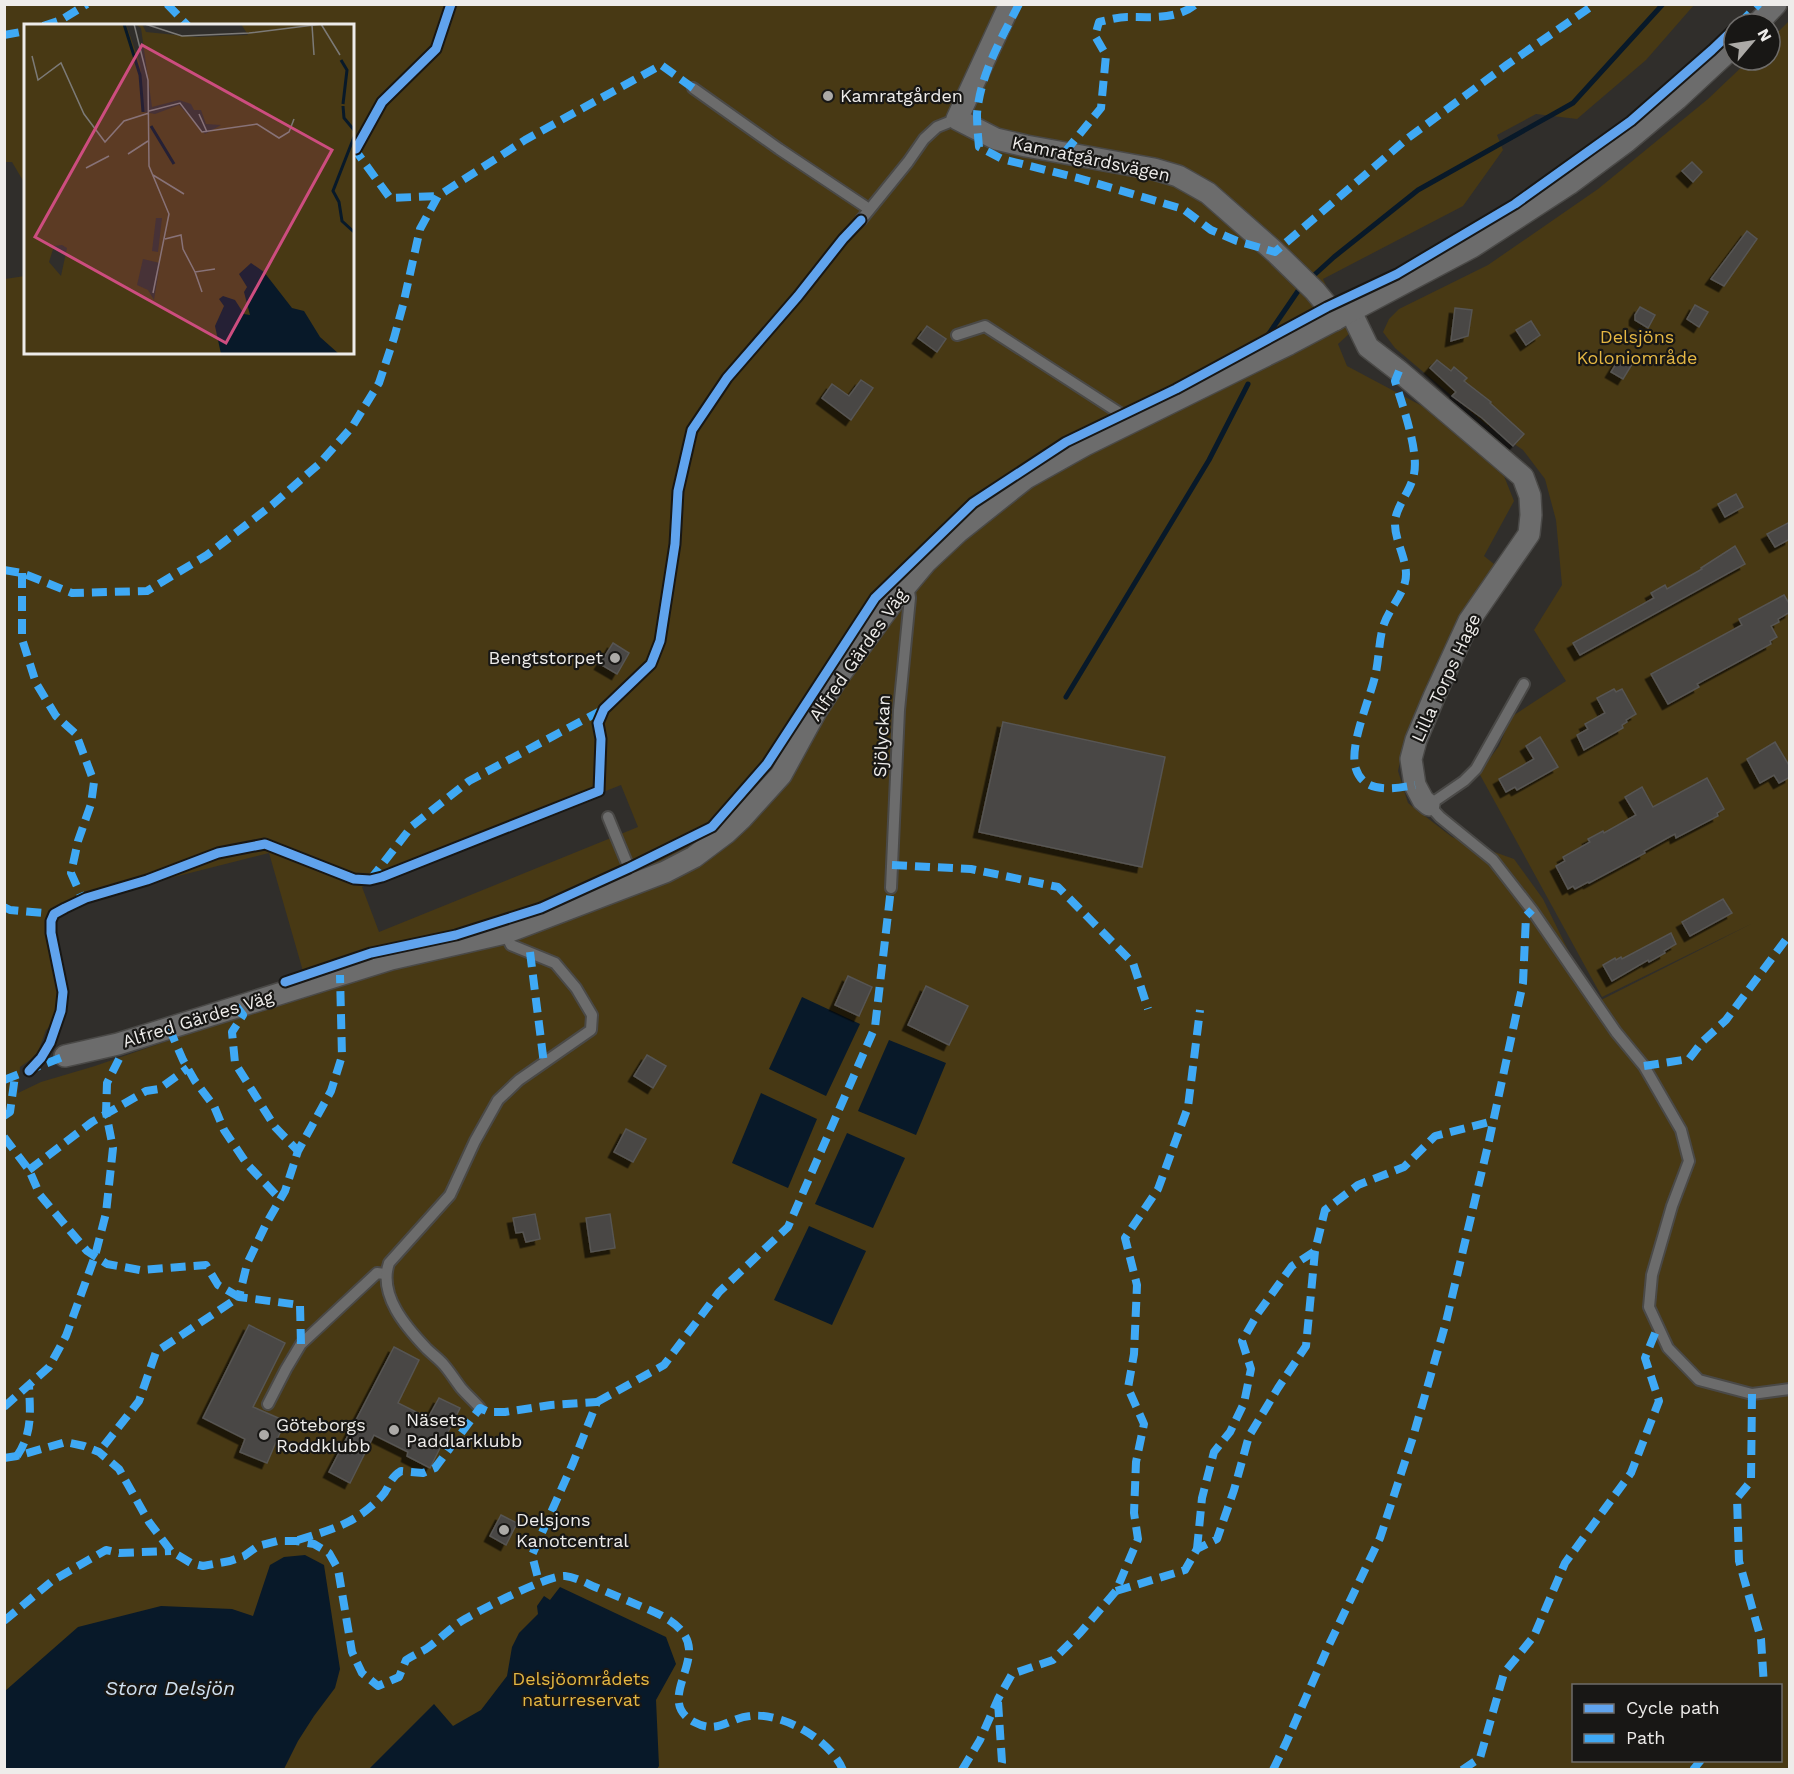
<svg xmlns="http://www.w3.org/2000/svg" width="1794" height="1774" viewBox="0 0 1794 1774" font-family="'Work Sans',sans-serif">
<style>
.green{fill:#483914;fill-rule:evenodd}
.water{fill:#081929}
.lines{fill:none;stroke-linecap:round;stroke-linejoin:round}
.stream{stroke:#081929;stroke-width:5}
.building{fill:#484644;stroke:#575553;stroke-width:1.5;filter:url(#shadow)}
.service-casing{stroke:#4a4947;stroke-width:14}
.minor-casing{stroke:#4a4947;stroke-width:24}
.service{stroke:#6c6c6c;stroke-width:10}
.minor{stroke:#6c6c6c;stroke-width:21}
.quiet{stroke:#3fa9f5;stroke-width:8;stroke-dasharray:15 8;stroke-linecap:butt}
.cycleway-casing{stroke:#181715;stroke-width:13}
.cycleway{stroke:#60a3ed;stroke-width:9}
.poi-dot{fill:#acaaa7;stroke:#181715;stroke-width:2}
.labels{text-anchor:middle;stroke-width:4.5;stroke-linejoin:round;paint-order:stroke}
.poi-label{font-size:18px;fill:#eeecea;stroke:#181715;text-anchor:start}
.street-label{font-size:18px;fill:#eeecea;stroke:#181715}
.park-label{font-size:18px;fill:#e5b743;stroke:#181715}
.water-label{font-size:20px;font-style:italic;fill:#cfe0f0;stroke:#181715}
.inset-river{fill:none;stroke:#081929;stroke-width:3}
.inset-road{fill:none;stroke:#7c7a77;stroke-width:1.5}
.view{fill:#cd4d7f;fill-opacity:0.15;stroke:#cd4d7f;stroke-width:3}
.inset-edge{fill:none;stroke:#eeecea;stroke-width:3}
</style>
<defs>
<filter id="shadow"><feDropShadow dx="-5.5" dy="5.5" stdDeviation="0" flood-color="#0009"/></filter>
</defs>
<rect width="100%" height="100%" fill="#302e2b"/>
<!-- green -->
<path class="green" d="M5,5H1694L1646,60L1577,119L1536,114L1497,135L1503,150L1463,206L1323,279L1349,334L1338,344L1347,366L1424,407L1476,446L1504,476L1514,501L1484,556L1499,568L1449,647L1425,691L1405,739L1398,771L1408,803L1452,837L1514,859L1543,899L1569,952L1601,1000L1753,923L1602,997L1479,773L1499,746L1511,717L1566,681L1534,630L1562,585L1556,520L1545,479L1523,450L1487,425L1447,392L1395,348L1383,332L1389,319L1399,309L1488,265L1598,189L1708,99L1749,60H1770V40L1789,21V1769L5,1770V279L25,276L26,352H352V26H26L25,184L12,162H5ZM621,785L638,827L379,932L362,887ZM269,853L309,992L95,1066L41,1082L18,1093L20,1067L37,1055L46,1030L68,1008L53,938L54,923L62,912L83,900ZM1574,1686H1780V1760H1574Z"/>
<!-- water -->
<g class="water">
<path d="M802,997L860,1024L826,1096L769,1069Z"/>
<path d="M889,1040L946,1063L916,1135L858,1111Z"/>
<path d="M761,1093L817,1119L788,1188L732,1163Z"/>
<path d="M847,1133L905,1158L873,1228L815,1204Z"/>
<path d="M809,1226L866,1251L832,1325L774,1300Z"/>
<path d="M305,1555L324,1565L340,1669L335,1688L314,1716L298,1741L284,1769H5V1691L78,1627L161,1606L232,1609L253,1616L270,1565L284,1557Z"/>
<path d="M560,1587L666,1637L676,1664L656,1700L659,1766L657,1769H369L434,1704L453,1726L481,1710L507,1676L512,1647L519,1633L538,1614L537,1606L544,1596L550,1600Z"/>
</g>
<g class="lines">
<!-- stream -->
<g class="stream">
<path d="M1312,277L1334,257L1418,190L1573,103L1663,4"/>
<path d="M1268,335L1300,288"/>
<path d="M1066,697L1209,460L1248,384"/>
</g>
</g>
<!-- building -->
<g class="building">
<path d="M1692,162L1702,172L1693,182L1682,171Z"/>
<path d="M1747,231L1757,239L1724,286L1711,279Z"/>
<path d="M1695,305L1708,312L1699,327L1687,319Z"/>
<path d="M1640,307L1655,315L1648,328L1635,320V315Z"/>
<path d="M1455,308L1472,310L1468,336L1451,341Z"/>
<path d="M1531,321L1540,335L1526,345L1516,330Z"/>
<path d="M927,326L946,339L937,352L918,338Z"/>
<path d="M1622,354L1634,361L1623,379L1611,372Z"/>
<path d="M1437,360L1451,371L1454,367L1467,378L1464,381L1491,402L1490,403L1524,434L1513,446L1482,418L1452,396L1456,392L1430,368Z"/>
<path d="M861,380L873,388L851,420L822,398L832,384L849,396Z"/>
<path d="M1736,494L1743,507L1725,517L1718,504Z"/>
<path d="M1790,522V539L1775,547L1767,534Z"/>
<path d="M1735,546L1745,564L1580,655L1573,643L1654,598L1651,593L1665,585L1667,589L1702,569L1701,568Z"/>
<path d="M1784,595L1790,605V612L1778,619L1779,622L1771,626L1777,637L1770,641L1771,644L1697,684L1699,687L1668,704L1651,674L1742,625L1739,619Z"/>
<path d="M613,643L629,653L617,674L600,664Z"/>
<path d="M1614,689L1616,692L1622,689L1636,714L1626,720L1627,722L1622,725L1623,728L1584,750L1577,735L1588,729L1585,724L1605,713L1597,698Z"/>
<path d="M1003,722L1165,757L1142,867L979,832Z"/>
<path d="M1540,737L1558,767L1517,790L1515,787L1506,792L1499,779L1534,759L1526,746Z"/>
<path d="M1775,742L1790,767V777L1779,783L1774,775L1760,783L1747,759Z"/>
<path d="M1707,778L1724,809L1717,813L1718,816L1676,838L1675,834L1671,836L1644,851L1645,853L1589,883L1588,882L1575,889L1573,886L1568,889L1556,866L1565,861L1563,857L1590,842L1588,839L1603,831L1604,833L1636,815L1625,797L1642,787L1653,807Z"/>
<path d="M1723,899L1732,913L1690,936L1682,922Z"/>
<path d="M1671,933L1676,944L1664,951L1665,953L1649,962L1648,960L1612,981L1603,965L1615,958L1616,960L1621,957L1622,959Z"/>
<path d="M848,976L872,987L859,1016L835,1005Z"/>
<path d="M926,986L968,1006L949,1045L908,1025Z"/>
<path d="M647,1055L666,1066L653,1088L634,1076Z"/>
<path d="M626,1129L646,1139L633,1162L614,1152Z"/>
<path d="M535,1214L540,1239L526,1242L523,1232L516,1233L513,1218Z"/>
<path d="M610,1214L615,1248L591,1252L586,1218Z"/>
<path d="M249,1325L285,1343L253,1407L285,1421L267,1463L240,1452L245,1439L203,1418Z"/>
<path d="M394,1347L419,1360L398,1403L428,1418L439,1398L460,1408L430,1468L407,1456L408,1452L374,1435L350,1483L329,1472Z"/>
<path d="M501,1515L517,1523L506,1545L490,1536Z"/>
</g>
<g class="lines">
<defs>
<g id="service">
<path d="M693,88L779,149L869,209"/>
<path d="M861,220L908,162L924,139L937,127L957,119"/>
<path d="M957,335L985,326L1132,421"/>
<path d="M1524,684L1476,769L1464,781L1429,805L1440,817L1493,860L1532,910L1616,1032L1644,1066L1681,1130L1689,1161L1672,1206L1652,1275L1649,1307L1668,1348L1699,1380L1752,1394L1790,1389"/>
<path d="M608,817L629,868L632,883"/>
<path d="M891,888L899,710L910,598L909,591L906,586"/>
<path d="M268,1404L286,1369L301,1344L377,1273L385,1274"/>
<path d="M480,1408C474,1401 467,1395 461,1388C455,1380 450,1372 444,1365C439,1359 432,1354 427,1349C406,1327 378,1295 389,1263L450,1195L475,1141L498,1100L519,1080L591,1030L592,1015L576,988L555,963L511,945L505,933"/>
</g>
<g id="minor">
<path d="M1010,4L957,119L996,139L1026,146L1154,169L1178,176L1208,193L1275,252L1315,291L1325,303L1335,320"/>
<path d="M1757,24L1776,4"/>
<path d="M1351,312L1368,347L1399,371L1523,477L1530,496L1531,515L1529,534L1469,621L1434,697L1416,740L1411,759L1415,785L1423,800L1429,805"/>
<path d="M65,1056L118,1044L391,959L505,933L665,872L694,857L726,833L742,818L781,775L816,711L838,677L895,599L926,562L958,532L1026,478L1085,445L1289,344L1472,247L1569,184L1627,141L1677,99L1734,46"/>
</g>
</defs>
<!-- service casing -->
<use href="#service" class="service-casing"/>
<!-- minor casing -->
<use href="#minor" class="minor-casing"/>
<!-- service -->
<use href="#service" class="service"/>
<!-- minor -->
<use href="#minor" class="minor"/>
<!-- quiet -->
<g class="quiet">
<path d="M167,4L188,26"/>
<path d="M1019,4C1001,39 980,75 977,114C977,125 978,136 979,147L1002,159L1078,178L1183,209L1211,230L1237,241L1275,252L1408,138L1508,64L1595,4"/>
<path d="M1739,24L1759,4"/>
<path d="M43,26L61,20L87,4"/>
<path d="M4,35L26,31"/>
<path d="M353,147L390,198L438,196"/>
<path d="M1065,152L1101,108L1106,55L1095,36L1099,22C1108,20 1118,17 1127,17C1150,17 1177,20 1196,4"/>
<path d="M1399,371L1395,381C1402,404 1419,451 1414,474C1411,491 1394,509 1395,524C1395,543 1410,564 1405,582C1401,598 1388,610 1383,627C1379,641 1379,657 1376,672C1371,697 1348,746 1356,769C1364,794 1394,789 1415,785"/>
<path d="M4,570L22,573L72,593L147,591L207,555L272,505L319,464L352,427L379,383L394,338L403,305L420,229L438,196L525,140L661,65L693,88"/>
<path d="M22,573V639L36,683L56,716L76,734L94,782L91,804L78,841L71,873L83,900"/>
<path d="M892,865L971,869L1058,887L1133,963L1148,1009"/>
<path d="M370,880L412,826L469,781L604,709"/>
<path d="M4,907L10,910L54,914"/>
<path d="M530,952L544,1064"/>
<path d="M236,1006L243,1015L232,1032L235,1063L275,1127L298,1151"/>
<path d="M169,1028L183,1060L195,1081L214,1106L224,1130L247,1164L280,1199"/>
<path d="M1644,1066L1689,1059L1702,1042L1726,1020L1790,934"/>
<path d="M4,1080L65,1056"/>
<path d="M4,1116L10,1112L15,1076"/>
<path d="M4,1137L29,1170L40,1195L87,1251L107,1264L140,1270L206,1265L218,1285L239,1297L156,1352L139,1401L99,1452"/>
<path d="M29,1170L92,1122L146,1091L159,1089L188,1068"/>
<path d="M301,1344L300,1305L239,1297L247,1264L266,1224L285,1191L298,1151L331,1091L342,1056L340,975"/>
<path d="M1752,1394L1751,1481L1737,1498L1739,1561L1761,1639L1764,1686"/>
<path d="M597,1402L664,1365L719,1292L788,1227L875,1027L891,888"/>
<path d="M4,1407L49,1367L66,1336L95,1256L106,1213L113,1148L106,1113L107,1083L122,1053"/>
<path d="M17,1456C33,1432 30,1412 29,1385"/>
<path d="M4,1458L17,1456L66,1442L84,1446L99,1452L119,1469L149,1522L171,1551L191,1563L203,1566L230,1561L244,1556L258,1546L277,1541H296L314,1544L329,1553L338,1569L352,1652L362,1673L378,1686L399,1677L406,1660C412,1656 419,1653 426,1649C439,1640 451,1627 465,1619C482,1609 548,1575 565,1576C575,1577 586,1583 595,1587C612,1594 628,1601 645,1608C662,1615 688,1627 689,1649C690,1675 662,1705 694,1722C718,1735 728,1718 750,1716C782,1712 830,1739 843,1770"/>
<path d="M298,1540C333,1529 355,1524 381,1497C390,1488 388,1479 401,1471L423,1473L435,1468L480,1408L489,1412H505L551,1405L597,1402L573,1463L532,1555L539,1582"/>
<path d="M1197,1549L1202,1498L1214,1452L1230,1432L1244,1403L1251,1369L1242,1341L1258,1313L1292,1266L1315,1251"/>
<path d="M1116,1591L1185,1570L1197,1549L1217,1539L1234,1490L1249,1436L1278,1388L1306,1346L1315,1251L1325,1210L1358,1185L1404,1167L1435,1136L1493,1121"/>
<path d="M4,1621L52,1581L106,1550L119,1553L171,1551"/>
<path d="M998,1702L1002,1762L1000,1770"/>
<path d="M962,1770L980,1740L998,1699L1012,1674L1053,1660L1080,1633L1116,1591L1138,1539L1134,1513L1136,1462L1144,1424L1128,1388L1134,1354L1137,1285L1125,1238L1158,1189L1188,1107L1200,1010"/>
<path d="M1273,1770L1286,1743L1328,1647L1380,1538L1413,1437L1446,1322L1489,1141L1523,983L1526,916L1532,910"/>
<path d="M1462,1770L1480,1758L1504,1673L1534,1636L1565,1563L1631,1473L1659,1401L1645,1358L1658,1326"/>
<path d="M1693,1770L1701,1760"/>
</g>
<defs>
<g id="cycleway">
<path d="M356,149L382,102L436,49L451,4"/>
<path d="M285,982L371,953L456,935L541,908L629,868L712,827L767,764L875,598L973,503L1066,442L1176,389L1327,307L1397,274L1515,204L1631,121L1712,50L1734,29"/>
<path d="M29,1071L41,1058L50,1043L61,1011L63,992L51,933V921L54,914L65,908L86,898L147,880L218,853L265,844L354,879L370,880L382,877L599,791L601,739L598,723L604,709L651,664L660,641L675,544L678,491L692,430L727,378L798,296L843,239L861,220"/>
</g>
</defs>
<!-- cycleway casing -->
<use href="#cycleway" class="cycleway-casing"/>
<!-- cycleway -->
<use href="#cycleway" class="cycleway"/>
</g>
<!-- markers -->
<g class="poi-dot">
<circle cx="828" cy="96" r="6"/>
<circle cx="615" cy="658" r="6"/>
<circle cx="394" cy="1430" r="6"/>
<circle cx="264" cy="1435" r="6"/>
<circle cx="504" cy="1530" r="6"/>
</g>
<g class="labels">
<!-- poi labels -->
<g class="poi-label">
<text x="840" y="102">Kamratgården</text>
<text x="603" y="664" text-anchor="end">Bengtstorpet</text>
<text x="406" y="1426">Näsets<tspan x="406" dy="21">Paddlarklubb</tspan></text>
<text x="276" y="1431">Göteborgs<tspan x="276" dy="21">Roddklubb</tspan></text>
<text x="516" y="1526">Delsjons<tspan x="516" dy="21">Kanotcentral</tspan></text>
</g>
<!-- street labels -->
<g class="street-label">
<text transform="translate(1091 159) rotate(12)" y="6">Kamratgårdsvägen</text>
<text transform="translate(858 655) rotate(-55)" y="6">Alfred Gärdes Väg</text>
<text transform="translate(1446 678) rotate(-65)" y="6">Lilla Torps Hage</text>
<text transform="translate(882 736) rotate(-87)" y="6">Sjölyckan</text>
<text transform="translate(198 1019) rotate(-17)" y="6">Alfred Gärdes Väg</text>
</g>
<!-- park labels -->
<g class="park-label">
<text x="1637" y="343">Delsjöns<tspan x="1637" dy="21">Koloniområde</tspan></text>
<text x="581" y="1685">Delsjöområdets<tspan x="581" dy="21">naturreservat</tspan></text>
</g>
<!-- water labels -->
<g class="water-label">
<text x="170" y="1695">Stora Delsjön</text>
</g>
</g>
<!-- overview -->
<g transform="translate(24 24)">
<rect width="330" height="330" fill="#302e2b"/>
<path d="M0,0H102L116,40L120,88L131,90L155,81L181,110L197,101L182,100L177,86H170L167,80L155,76L128,83L117,4L111,0H118L122,8L172,13L224,11L217,0H330V330H0ZM132,194H138L134,228L128,227ZM38,221L43,224L37,252L25,238L30,222ZM119,235L136,239L130,276L124,266L113,261Z" fill="#483914" fill-rule="evenodd"/>
<path d="M227,239L240,248L268,284L280,287L296,313L315,330H197L191,302L200,282L195,275L199,272L211,276L220,290L226,291L220,268L223,263L215,250Z" fill="#081929"/>
<path class="inset-river" d="M100,0L116,51L119,88M317,36L323,46L319,80M319,82L320,94L330,106M127,102L150,140M330,113L309,167L315,178L318,197L330,208"/>
<path class="inset-road" d="M110,0L124,56L125,142L145,190L129,269M121,0L158,12L225,9L298,0M297,0L316,31M288,1L290,31M8,32L14,56L37,39L60,90L81,118L100,97L125,89M125,87L156,79L178,108L233,100L255,114L265,108L270,95M175,90L183,108M104,130L124,117M62,144L85,132M129,151L160,170M141,215L157,211L159,225L171,248L191,245M171,248L178,268"/>
<path class="view" d="M118,21L308,126L202,319L11,213Z"/>
<rect width="330" height="330" class="inset-edge"/>
</g>
<!-- border -->
<rect width="1794" height="1774" fill="none" stroke="#eeecea" stroke-width="12"/>
<!-- legend -->
<rect x="1572" y="1684" width="210" height="78" fill="#181715" stroke="#6e6c6a" stroke-width="1.5"/>
<rect x="1584" y="1704" width="30" height="9" fill="#60a3ed" stroke="#6e6c6a" stroke-width="1.5"/>
<text x="1626" y="1714" font-size="18" fill="#eeecea">Cycle path</text>
<rect x="1584" y="1734" width="30" height="9" fill="#3fa9f5" stroke="#6e6c6a" stroke-width="1.5"/>
<text x="1626" y="1744" font-size="18" fill="#eeecea">Path</text>
<!-- north arrow -->
<g transform="translate(1752 42) rotate(61)"><circle r="28" fill="#181715" stroke="#6e6c6a" stroke-width="1.5"/>
<path d="M0-4.5L10 22L0 15L-10 22Z" fill="#acaaa7"/>
<text y="-9" font-size="16" font-weight="bold" text-anchor="middle" fill="#eeecea">N</text>
</g>
</svg>
